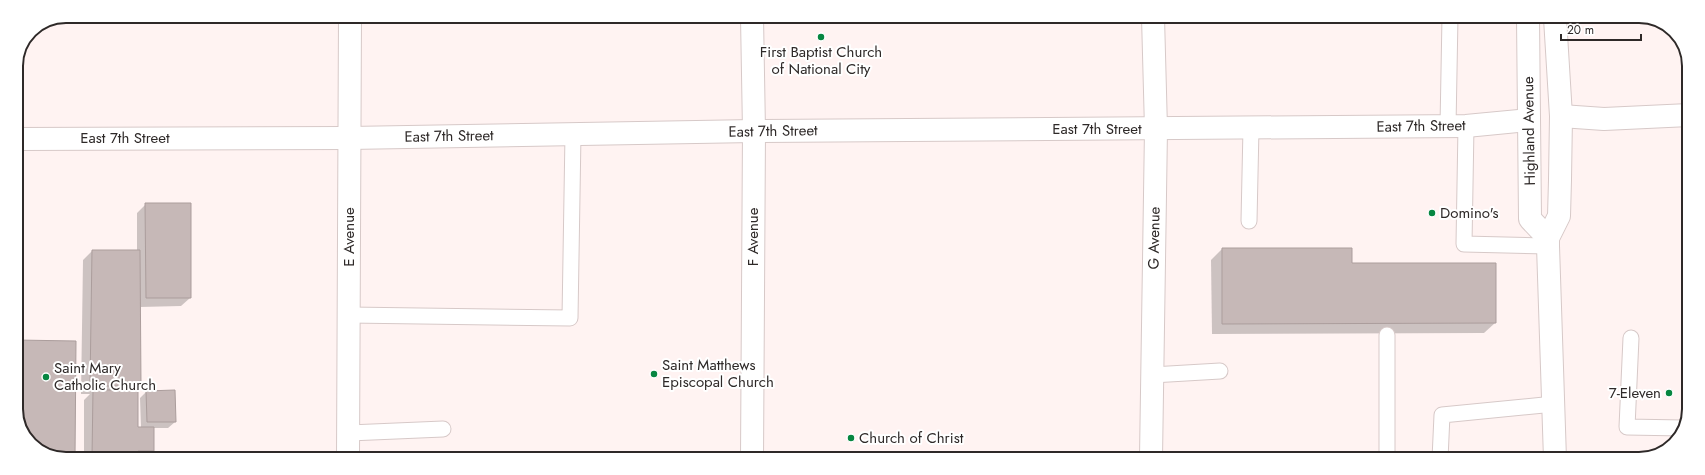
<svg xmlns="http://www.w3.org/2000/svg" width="1705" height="475" viewBox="0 0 1705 475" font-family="Jost,sans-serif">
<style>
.shadow{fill:#0003}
.building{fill:#c6b8b7;stroke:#ab9d9c}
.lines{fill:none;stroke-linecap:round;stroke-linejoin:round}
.lane-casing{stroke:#d7c9c8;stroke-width:17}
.street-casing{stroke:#d7c9c8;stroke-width:24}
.primary-casing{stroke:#d7c9c8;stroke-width:24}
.lane{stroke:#fff;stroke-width:15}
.street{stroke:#fff;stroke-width:22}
.primary{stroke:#fff;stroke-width:22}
.poi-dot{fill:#068641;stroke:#fff;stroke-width:1.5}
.labels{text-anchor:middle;stroke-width:4;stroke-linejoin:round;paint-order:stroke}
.poi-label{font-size:15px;fill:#2e2928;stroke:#fff;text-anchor:start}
.street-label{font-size:15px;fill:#2e2928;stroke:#fff}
.rim{fill:none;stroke:#2e2928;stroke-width:2}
</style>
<rect width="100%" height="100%" fill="#fff3f2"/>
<!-- shadow -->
<g class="shadow">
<path d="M146,204L190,298L181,306L140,307V386L135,391L137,428H141L140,398L146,392L175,422L168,428H153V450L146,457H84V400L90,394H81L83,260L92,251H137V213Z"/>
<path d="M1222,249L1351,264L1495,323L1484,333L1212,334L1211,260Z"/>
<path d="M75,342L74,457H53L28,442Z"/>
</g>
<!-- building -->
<g class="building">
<path d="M145,203H191V298H146Z"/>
<path d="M1222,248H1352V263H1496V323L1222,324Z"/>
<path d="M92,250H140L141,386H90Z"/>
<path d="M16,340L76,341L75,457H53L28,442L16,413Z"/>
<path d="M93,390H138V427H154V451H138V457H92Z"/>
<path d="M175,390L176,422H147L146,391Z"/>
</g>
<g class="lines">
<defs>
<g id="lane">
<path d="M1448,126L1450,17"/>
<path d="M1466,126L1464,244L1548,246"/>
<path d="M1249,221L1251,128"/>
<path d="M349,315L570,318L573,134"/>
<path d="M1631,338L1627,427L1683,428"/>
<path d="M1152,375L1220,371"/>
<path d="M349,433L443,429"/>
<path d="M1387,459V335"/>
<path d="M1440,459L1442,415L1554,404"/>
</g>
<g id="street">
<path d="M752,17L754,131L752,458"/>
<path d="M1561,116L1604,119L1689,115"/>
<path d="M16,139L349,138L754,131L1466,126L1529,120"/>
<path d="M348,458L350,16"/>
<path d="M1151,458L1156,129L1153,17"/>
</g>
<g id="primary">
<path d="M1528,18L1530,219L1548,238"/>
<path d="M1555,459L1548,246V238L1559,216L1560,180L1561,116L1555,18"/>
</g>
</defs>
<!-- lane casing -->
<use href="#lane" class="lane-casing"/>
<!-- street casing -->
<use href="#street" class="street-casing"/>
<!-- primary casing -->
<use href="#primary" class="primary-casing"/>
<!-- lane -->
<use href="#lane" class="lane"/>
<!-- street -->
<use href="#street" class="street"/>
<!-- primary -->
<use href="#primary" class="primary"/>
</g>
<!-- markers -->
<g class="poi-dot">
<circle cx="821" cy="37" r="4"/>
<circle cx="1432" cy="213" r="4"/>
<circle cx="654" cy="374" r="4"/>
<circle cx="46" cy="377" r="4"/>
<circle cx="1669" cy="393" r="4"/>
<circle cx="851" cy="438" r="4"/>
</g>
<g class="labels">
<!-- poi labels -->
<g class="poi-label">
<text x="821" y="57" text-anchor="middle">First Baptist Church<tspan x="821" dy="17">of National City</tspan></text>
<text x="1440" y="218">Domino's</text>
<text x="662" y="370">Saint Matthews<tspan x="662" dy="17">Episcopal Church</tspan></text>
<text x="54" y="373">Saint Mary<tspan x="54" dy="17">Catholic Church</tspan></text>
<text x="1661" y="398" text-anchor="end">7-Eleven</text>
<text x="859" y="443">Church of Christ</text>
</g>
<!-- street labels -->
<g class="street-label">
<text transform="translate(1421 126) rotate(-1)" y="5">East 7th Street</text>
<text x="1097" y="134">East 7th Street</text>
<text transform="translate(773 131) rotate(-1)" y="5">East 7th Street</text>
<text transform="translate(1529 131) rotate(-91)" y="5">Highland Avenue</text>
<text transform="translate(449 136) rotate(-1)" y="5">East 7th Street</text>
<text x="125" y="143">East 7th Street</text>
<text transform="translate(349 237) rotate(-90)" y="5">E Avenue</text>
<text transform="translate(753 237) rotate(-90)" y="5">F Avenue</text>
<text transform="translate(1154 238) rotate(-89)" y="5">G Avenue</text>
</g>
</g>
<!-- crop -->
<path d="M0 0H1705V475H0ZM66 23H1639A43 43 0 0 1 1682 66V409A43 43 0 0 1 1639 452H66A43 43 0 0 1 23 409V66A43 43 0 0 1 66 23Z" fill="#fff" fill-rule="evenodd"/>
<path class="rim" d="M66 23H1639A43 43 0 0 1 1682 66V409A43 43 0 0 1 1639 452H66A43 43 0 0 1 23 409V66A43 43 0 0 1 66 23Z"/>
<!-- scale -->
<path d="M1561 34v6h80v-6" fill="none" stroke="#2e2928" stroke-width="2"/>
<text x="1567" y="34" font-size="12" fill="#2e2928" stroke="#ffffff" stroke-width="3" paint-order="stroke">20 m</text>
</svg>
